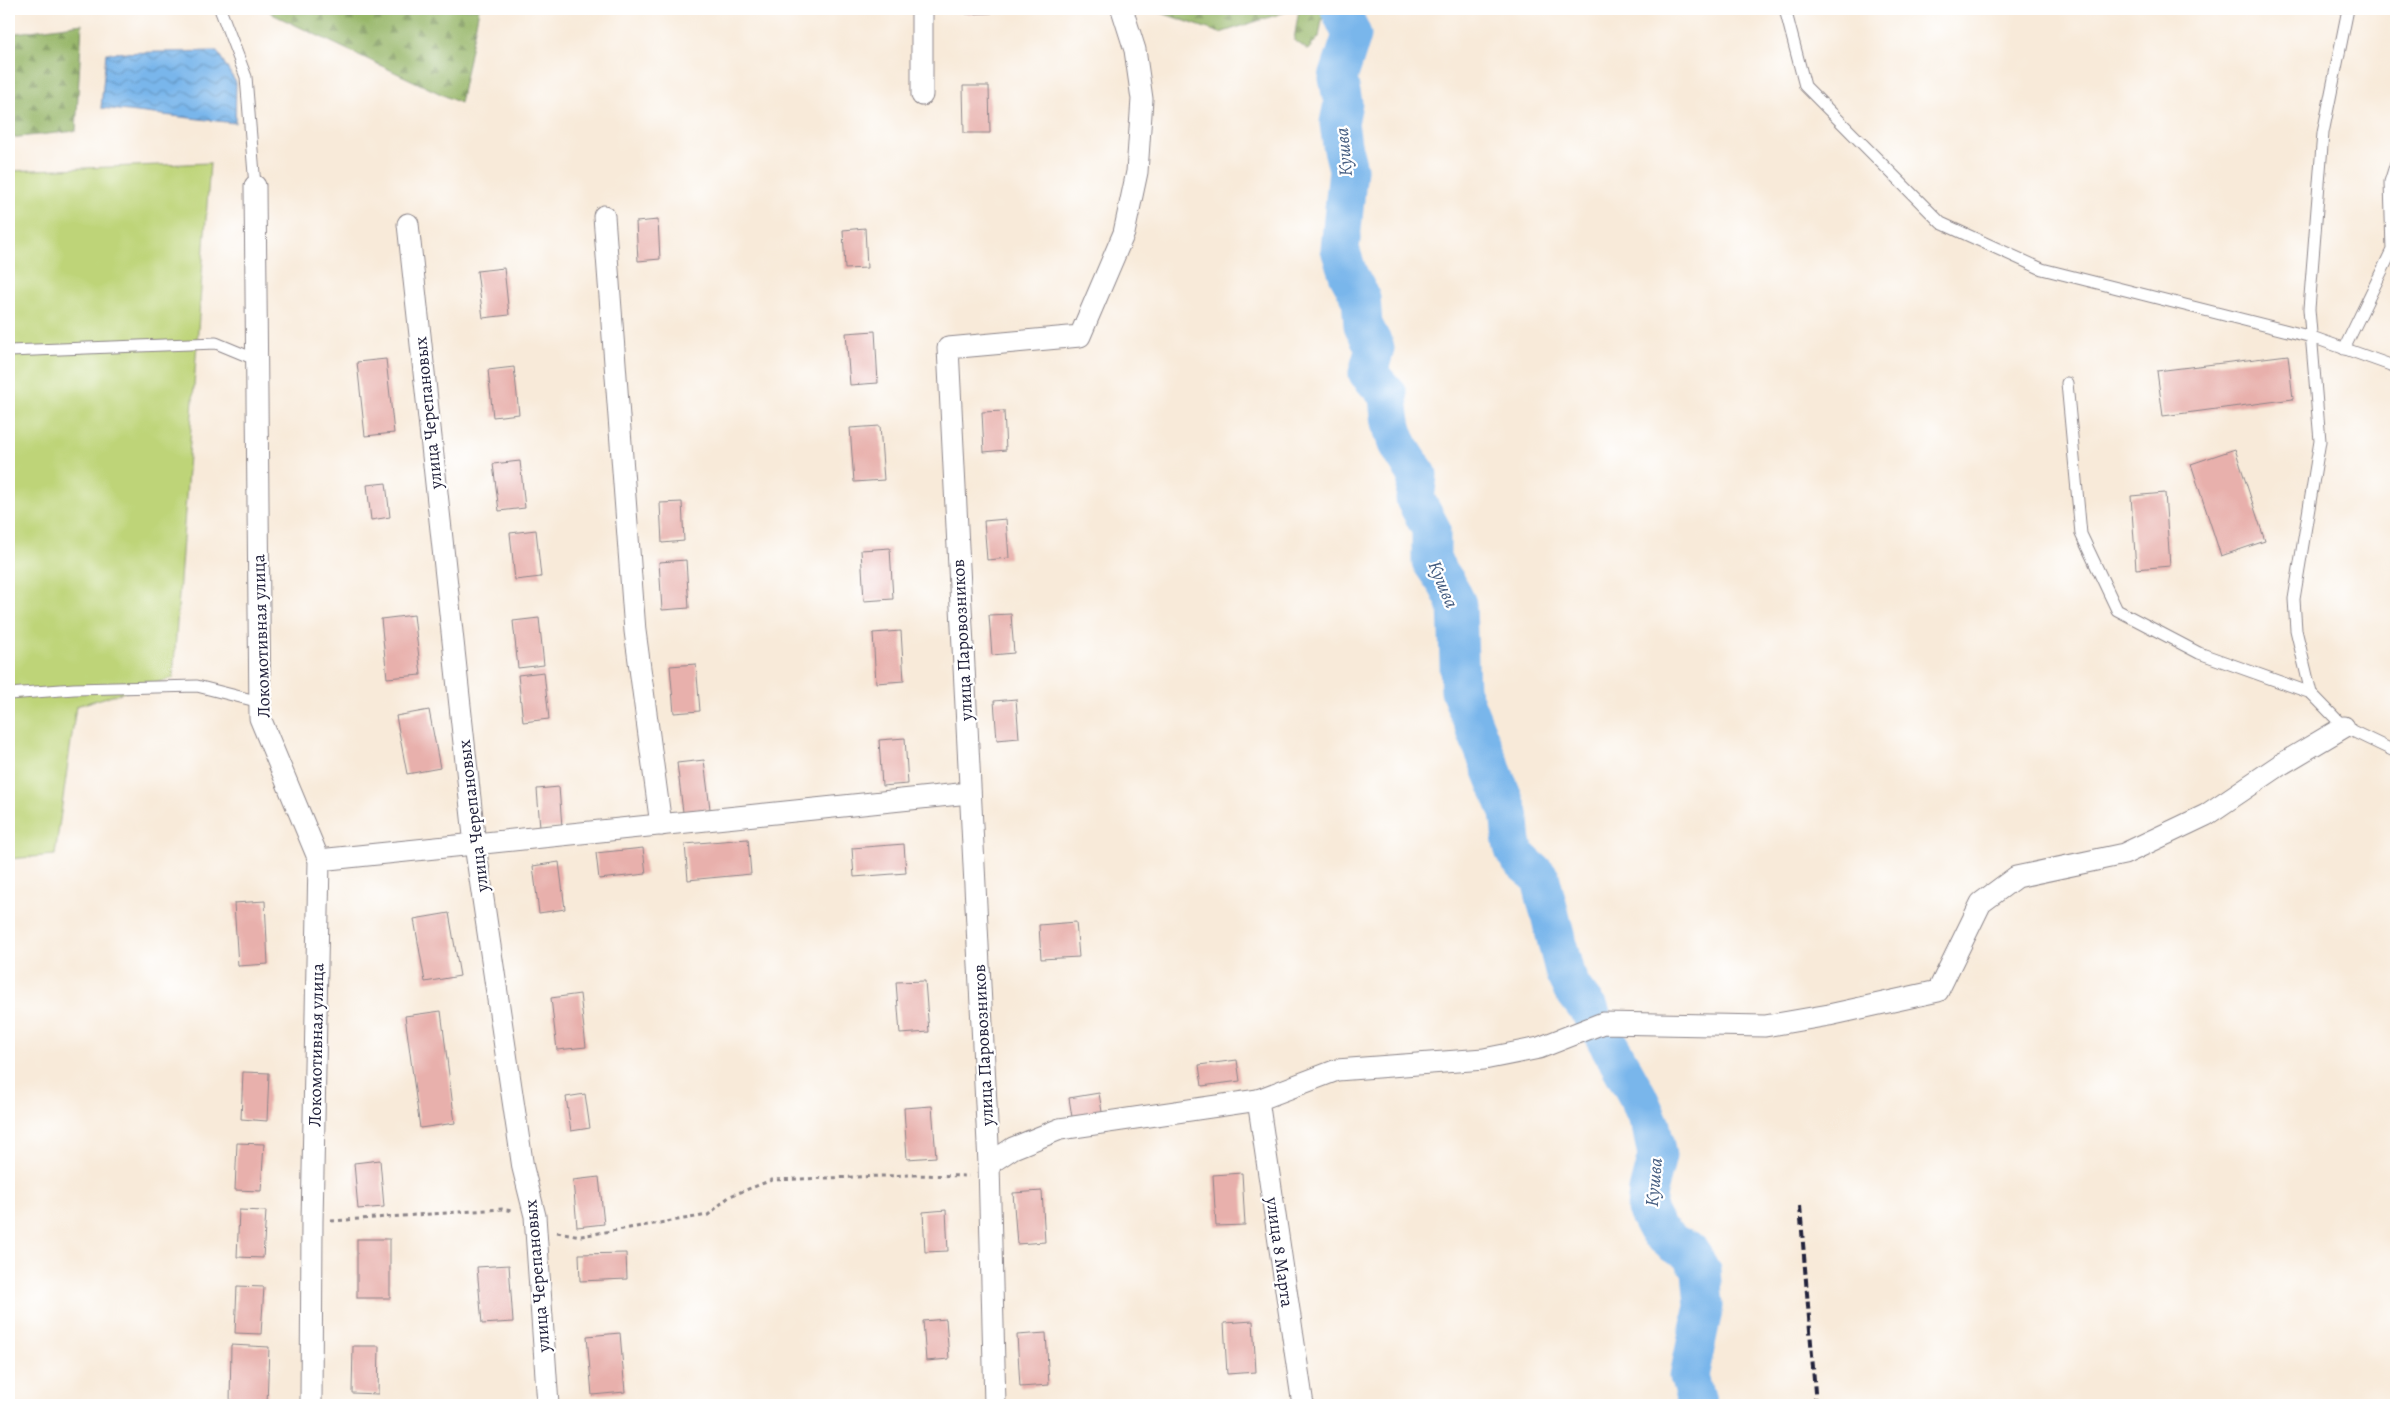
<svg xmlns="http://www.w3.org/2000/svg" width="2405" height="1414" viewBox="0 0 2405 1414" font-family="Alegreya,serif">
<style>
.green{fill:#bed478;stroke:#707b5a}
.forest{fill:url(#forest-firs);stroke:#5c6c52}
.water{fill:url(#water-waves);stroke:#4e6c93}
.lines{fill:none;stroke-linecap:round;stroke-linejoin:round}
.river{stroke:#79b6eb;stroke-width:39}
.building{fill:#e8b0ac}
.lane-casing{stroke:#8d868a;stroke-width:13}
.street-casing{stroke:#8d868a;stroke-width:23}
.path{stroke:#8d868a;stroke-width:3;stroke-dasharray:4 4;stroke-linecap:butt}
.lane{stroke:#fff;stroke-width:11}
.street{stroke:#fff;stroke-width:21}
.rail{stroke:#22223b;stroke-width:4;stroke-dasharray:8 4;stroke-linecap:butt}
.labels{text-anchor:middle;stroke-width:4.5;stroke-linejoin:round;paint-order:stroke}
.street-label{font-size:18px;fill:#22223b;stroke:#fff}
.water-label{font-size:19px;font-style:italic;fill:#455d81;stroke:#fff}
</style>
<defs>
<pattern id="forest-firs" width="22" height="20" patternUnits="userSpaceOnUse" patternTransform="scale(1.25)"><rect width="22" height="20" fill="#96b668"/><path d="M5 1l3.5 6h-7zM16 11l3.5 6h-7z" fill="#7a9457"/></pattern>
<pattern id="water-waves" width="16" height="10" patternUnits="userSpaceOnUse" patternTransform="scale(1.25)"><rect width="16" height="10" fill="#79b6eb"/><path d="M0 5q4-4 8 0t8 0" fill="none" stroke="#6394c0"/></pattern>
</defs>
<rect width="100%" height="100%" fill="#fff"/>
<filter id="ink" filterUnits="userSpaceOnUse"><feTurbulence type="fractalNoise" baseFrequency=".02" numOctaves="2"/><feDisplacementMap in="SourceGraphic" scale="10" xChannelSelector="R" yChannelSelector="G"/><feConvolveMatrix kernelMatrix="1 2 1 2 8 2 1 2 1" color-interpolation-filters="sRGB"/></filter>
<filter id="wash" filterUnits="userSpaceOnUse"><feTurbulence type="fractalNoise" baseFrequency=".0096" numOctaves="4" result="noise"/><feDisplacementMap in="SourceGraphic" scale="20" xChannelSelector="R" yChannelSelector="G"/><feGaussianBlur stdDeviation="1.12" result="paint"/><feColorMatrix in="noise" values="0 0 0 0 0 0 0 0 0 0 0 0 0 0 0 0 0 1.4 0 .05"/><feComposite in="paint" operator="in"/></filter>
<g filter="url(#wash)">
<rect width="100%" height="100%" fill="#f8ead9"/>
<!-- green -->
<path class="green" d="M210,163L173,678L76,706L55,855L9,859V171Z"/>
<!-- forest -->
<g class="forest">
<path d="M268,9H479L460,103L272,14Z"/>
<path d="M1150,9H1295L1220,33Z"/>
<path d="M1299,9H1324L1319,37L1308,50L1294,40Z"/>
<path d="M82,24L76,131L9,138V34Z"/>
</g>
<!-- water -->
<path class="water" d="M217,51L236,83L235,123L101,108L106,53Z"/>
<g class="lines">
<!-- river -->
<g class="river">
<path d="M1340,9L1352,35L1338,78L1343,103L1339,123L1342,145L1348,169L1340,249L1348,274L1361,298L1363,325L1375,348L1368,373L1388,395C1390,434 1396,444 1418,475L1415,499L1431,529V561L1447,584L1457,604L1460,691L1508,810C1513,825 1508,844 1518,857C1525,866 1534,870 1541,880L1565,974L1572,988L1591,1013"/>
<path d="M1604,1036L1638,1097L1651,1126L1657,1156L1648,1191L1646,1209L1657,1230L1674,1244L1690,1252L1701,1271L1704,1306L1689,1376L1697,1405"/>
</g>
</g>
<g id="blocks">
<!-- building -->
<g class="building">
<path d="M965,9H992V13L966,14Z"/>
<path d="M963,86H989L990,133H964Z"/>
<path d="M658,220L660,259L638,261L636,222Z"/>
<path d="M865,228L867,268L845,269L843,230Z"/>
<path d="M504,268L509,315L483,318L477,271Z"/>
<path d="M875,331L878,383L850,385L846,333Z"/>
<path d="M2288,355L2293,399L2163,416L2157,371Z"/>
<path d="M386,359L394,433L365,436L357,362Z"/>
<path d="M514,367L519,414L493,417L488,370Z"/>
<path d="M1004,411L1006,450L984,452L982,412Z"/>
<path d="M880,426L884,480L854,482L850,428Z"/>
<path d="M2235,449L2265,541L2221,556L2191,464Z"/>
<path d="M520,461L525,508L499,511L493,464Z"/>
<path d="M386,483L390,517L371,520L367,485Z"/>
<path d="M2165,493L2170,566L2136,569L2131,496Z"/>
<path d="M682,502L684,541L662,543L660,503Z"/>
<path d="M1006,519L1009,558L987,560L984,521Z"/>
<path d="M536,530L541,577L515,580L510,533Z"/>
<path d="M890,548L893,599L864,601L861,550Z"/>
<path d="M686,560L689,608L662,610L659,562Z"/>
<path d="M1011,614L1014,653L992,655L989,615Z"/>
<path d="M414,615L421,675L387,678L381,619Z"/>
<path d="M539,618L544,665L518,668L513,621Z"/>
<path d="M901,631L904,681L876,683L873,633Z"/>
<path d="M696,664L700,711L674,713L670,666Z"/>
<path d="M544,672L549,719L523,722L518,675Z"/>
<path d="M1016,699L1019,738L997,740L994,701Z"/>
<path d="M429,710L440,768L407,774L396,716Z"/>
<path d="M905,738L908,784L882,786L879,740Z"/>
<path d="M704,760L710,809L683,812L677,763Z"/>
<path d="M559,787L562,827L540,828L537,789Z"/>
<path d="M748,839L751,874L688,880L685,844Z"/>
<path d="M904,844L906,873L854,877L852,848Z"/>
<path d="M643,848L646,874L599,879L596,853Z"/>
<path d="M559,862L565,909L539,913L533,866Z"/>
<path d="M265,901L268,964L238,966L234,903Z"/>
<path d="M449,913L460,976L425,982L414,919Z"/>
<path d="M1076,922L1079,957L1041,959L1039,925Z"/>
<path d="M925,981L929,1032L900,1034L896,982Z"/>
<path d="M580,994L586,1047L557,1050L551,998Z"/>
<path d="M441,1011L455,1123L420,1128L405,1016Z"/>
<path d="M1237,1060L1240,1081L1202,1086L1199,1065Z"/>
<path d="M243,1072L269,1073L267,1121L241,1119Z"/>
<path d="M1099,1093L1102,1112L1072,1117L1069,1098Z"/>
<path d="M585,1094L590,1128L571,1131L566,1097Z"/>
<path d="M932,1106L936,1157L907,1159L904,1108Z"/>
<path d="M237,1143L264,1144L261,1191L235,1190Z"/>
<path d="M380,1160L384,1207L358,1209L354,1163Z"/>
<path d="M1242,1173L1245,1225L1216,1226L1213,1175Z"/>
<path d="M599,1177L604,1224L577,1227L573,1180Z"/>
<path d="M1042,1191L1045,1242L1017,1244L1013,1193Z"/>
<path d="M239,1210L266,1211L263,1258L237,1257Z"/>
<path d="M946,1210L948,1251L925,1252L923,1212Z"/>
<rect x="357" y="1239" width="33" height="59"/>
<path d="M626,1253L627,1279L580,1281L579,1254Z"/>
<path d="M509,1265L513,1322L482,1324L477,1267Z"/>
<path d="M237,1286L264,1287L261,1334L235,1333Z"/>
<path d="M946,1319L949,1359L926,1361L923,1321Z"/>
<path d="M1253,1321L1256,1372L1227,1374L1224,1323Z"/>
<path d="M620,1333L625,1392L592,1395L587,1336Z"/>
<path d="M1046,1333L1049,1385L1020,1387L1017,1335Z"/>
<path d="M231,1345L269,1347L267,1405H230Z"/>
<path d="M353,1346H379L378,1394L352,1393Z"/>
</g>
</g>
</g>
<g filter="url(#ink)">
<use href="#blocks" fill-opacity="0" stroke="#8d868a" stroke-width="1"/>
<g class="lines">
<defs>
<g id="lane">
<path d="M220,9L246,77L255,186"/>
<path d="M1785,9L1805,86L1941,223L2042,269L2312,337L2396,367"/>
<path d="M2348,9L2323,133L2309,309L2320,441L2294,599L2296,630L2311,693L2344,727L2396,752"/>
<path d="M2344,349L2392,250L2390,182L2396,163"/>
<path d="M9,351L216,343L257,360"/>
<path d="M2067,383L2081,534L2117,610L2199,653L2311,693"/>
<path d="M9,694L74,689L197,686L260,702"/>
</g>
<g id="street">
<path d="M922,95V9"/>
<path d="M255,186L260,718L319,860L312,1222L311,1405"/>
<path d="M604,216L635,631L661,825"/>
<path d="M408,224L475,845L523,1168L535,1216L548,1405"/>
<path d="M319,860L969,793"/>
<path d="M1258,1100L1303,1405"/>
<path d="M989,1164L1013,1148L1060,1129L1258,1100L1337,1070L1484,1059L1539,1048L1603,1023L1765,1026L1829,1015L1938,991L1981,903L2016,877L2124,854L2206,815L2280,765L2344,727"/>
<path d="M995,1405L989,1164L948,348L1080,336L1124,233L1137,172L1142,99L1135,50L1122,9"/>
</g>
</defs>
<!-- lane casing -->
<use href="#lane" class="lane-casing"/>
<!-- street casing -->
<use href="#street" class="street-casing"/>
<!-- path -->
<g class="path">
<path d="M331,1221L502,1209L512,1211"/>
<path d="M557,1232L581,1236L708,1215L730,1196L772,1180L911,1175L969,1176"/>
</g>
<!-- lane -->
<use href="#lane" class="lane"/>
<!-- street -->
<use href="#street" class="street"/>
<!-- rail -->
<path class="rail" d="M1800,1206L1816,1405"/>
</g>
</g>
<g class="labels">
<!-- street labels -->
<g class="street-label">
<text transform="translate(428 413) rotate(-96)" y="6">улица Черепановых</text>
<text transform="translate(261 636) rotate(-92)" y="6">Локомотивная улица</text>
<text transform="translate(962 640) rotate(-93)" y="6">улица Паровозников</text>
<text transform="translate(473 816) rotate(-97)" y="6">улица Черепановых</text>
<text transform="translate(316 1045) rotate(-89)" y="6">Локомотивная улица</text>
<text transform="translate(983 1045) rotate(-93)" y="6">улица Паровозников</text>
<text transform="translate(1280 1252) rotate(82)" y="6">улица 8 Марта</text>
<text transform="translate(537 1276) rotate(-95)" y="6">улица Черепановых</text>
</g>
<!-- water labels -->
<g class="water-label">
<text transform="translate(1343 152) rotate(-95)" y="7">Кушва</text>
<text transform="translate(1444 584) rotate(67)" y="7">Кушва</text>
<text transform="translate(1653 1182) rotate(-85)" y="7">Кушва</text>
</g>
</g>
<!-- margin -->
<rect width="2405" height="1414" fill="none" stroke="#fff" stroke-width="30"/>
</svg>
